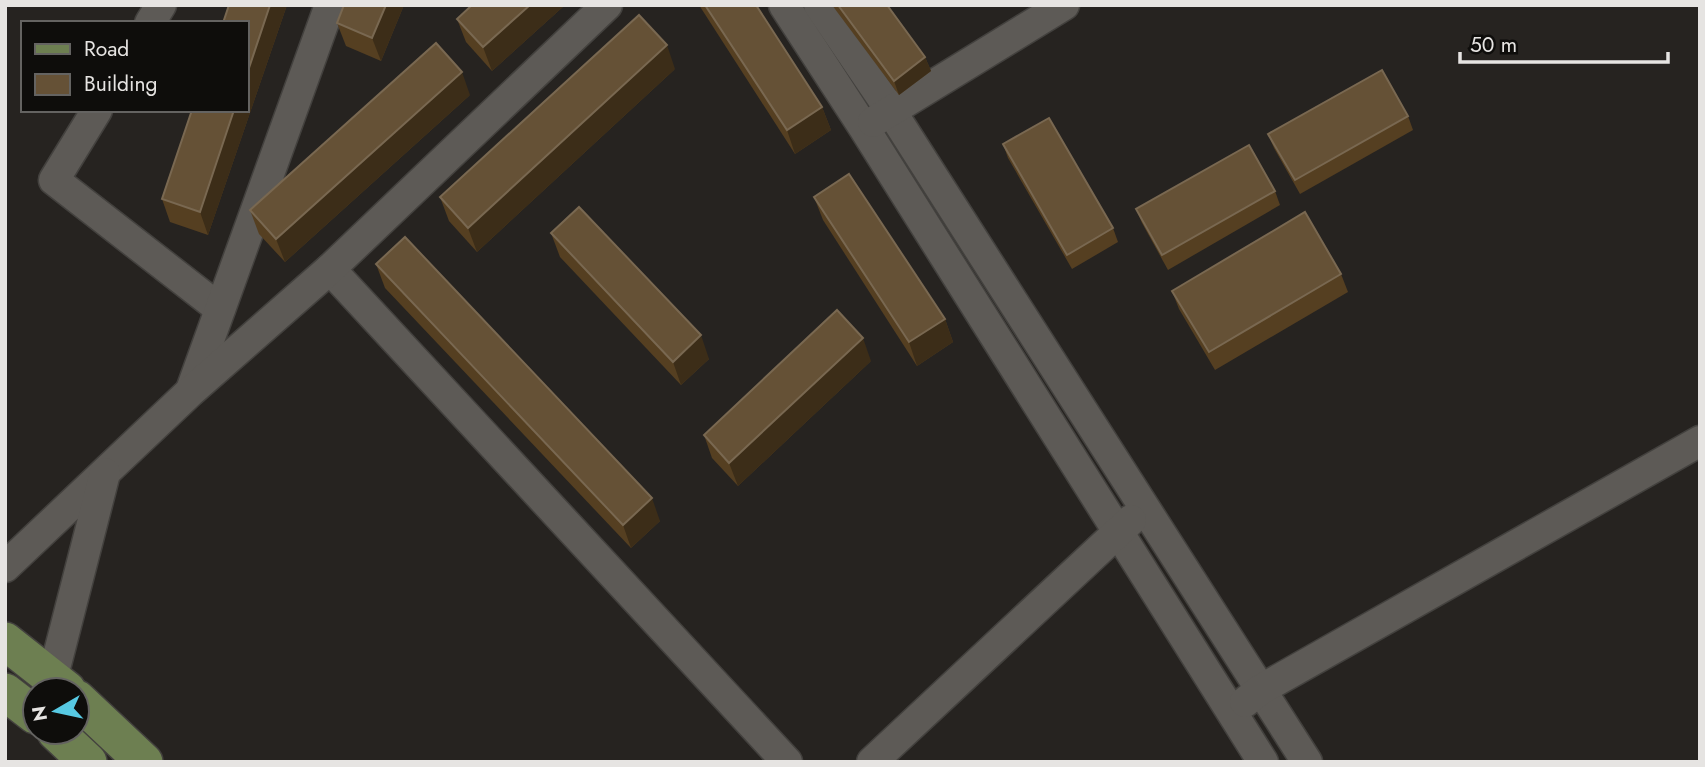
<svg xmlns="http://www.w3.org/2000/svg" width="1705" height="767" viewBox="0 0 1705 767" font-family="Jost,sans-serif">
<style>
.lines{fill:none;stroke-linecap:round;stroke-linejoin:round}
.minor-casing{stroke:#43413e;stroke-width:33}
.major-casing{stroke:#43413e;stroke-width:40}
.minor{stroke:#5d5a56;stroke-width:30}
.major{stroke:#6d7f51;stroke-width:37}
.wall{fill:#553f21}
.shaded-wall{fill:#3c2d18}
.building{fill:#655136;stroke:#796851;stroke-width:2}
</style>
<rect width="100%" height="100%" fill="#262320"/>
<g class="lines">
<defs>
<g id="minor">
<path d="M784,5L864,128L1263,762"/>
<path d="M819,5L891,111L1307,762"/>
<path d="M150,23L161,5"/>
<path d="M97,110L54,180L220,309"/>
<path d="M873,122L1064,5"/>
<path d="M330,269L787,762"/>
<path d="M191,390L330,5"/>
<path d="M5,567L190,392L330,269L607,5"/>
<path d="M53,676L105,473"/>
<path d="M1245,702L1260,690L1700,441"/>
<path d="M872,762L1131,520"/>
</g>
<g id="major">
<path d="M5,641L67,690"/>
<path d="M5,692L35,715"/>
<path d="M77,699L144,762"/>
<path d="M56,732L88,762"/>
</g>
</defs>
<!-- minor casing -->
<use href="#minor" class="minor-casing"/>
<!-- major casing -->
<use href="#major" class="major-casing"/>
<!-- minor -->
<use href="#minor" class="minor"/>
<!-- major -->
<use href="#major" class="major"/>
</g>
<!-- wall -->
<g class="wall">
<path d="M229,5H287L208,235L170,222L162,199Z"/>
<path d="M404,5L381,61L346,46L337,23Z"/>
<path d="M472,5H565L492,71L466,42L457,19Z"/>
<path d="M699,5H756L822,107L831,130L795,154Z"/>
<path d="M832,5H887L925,57L931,71L899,95Z"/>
<path d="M675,69L477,252L449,221L440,197Z"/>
<path d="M470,95L285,262L259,234L250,210Z"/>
<path d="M1408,116L1413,130L1300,194L1274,148L1268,134Z"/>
<path d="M1003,144L1113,228L1118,242L1072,269L1008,158Z"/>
<path d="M1275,191L1280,205L1168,270L1142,223L1136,209Z"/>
<path d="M814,197L945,319L953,342L917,366L823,220Z"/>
<path d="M551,233L709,359L681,385L560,257Z"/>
<path d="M376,264L660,521L631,548L385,288Z"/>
<path d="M1341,274L1348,292L1215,370L1179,309L1172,291Z"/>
<path d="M871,361L738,486L712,458L704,435Z"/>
</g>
<!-- shaded-wall -->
<g class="shaded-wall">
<path d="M270,5H287L208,235L200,212L234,110H247V74Z"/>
<path d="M386,5H404L381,61L372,38Z"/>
<path d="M530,5H565L492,71L483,47Z"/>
<path d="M667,45L675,69L477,252L468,228Z"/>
<path d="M925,57L931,71L899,95L894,81Z"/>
<path d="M462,72L470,95L285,262L276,239Z"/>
<path d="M822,107L831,130L795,154L787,130Z"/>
<path d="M945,319L953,342L917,366L909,342Z"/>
<path d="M701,335L709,359L681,385L673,362Z"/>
<path d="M863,338L871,361L738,486L729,463Z"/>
<path d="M652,498L660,521L631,548L623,525Z"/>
</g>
<!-- building -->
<g class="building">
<path d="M229,5H270L247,74V23H223Z"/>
<path d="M344,5H386L372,38L337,23Z"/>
<path d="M472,5H530L483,47L457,19Z"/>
<path d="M705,5H756L822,107L787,130Z"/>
<path d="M838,5H887L925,57L894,81Z"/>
<path d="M639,15L667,45L468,228L440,197Z"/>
<path d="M436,43L462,72L276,239L250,210Z"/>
<path d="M1382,70L1408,116L1295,180L1268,134Z"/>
<path d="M192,110H234L200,212L162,199Z"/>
<path d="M1049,118L1113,228L1067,255L1003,144Z"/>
<path d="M1249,145L1275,191L1162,255L1136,209Z"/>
<path d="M849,174L945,319L909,342L814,197Z"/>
<path d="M579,207L701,335L673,362L551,233Z"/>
<path d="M1305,212L1341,274L1209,352L1172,291Z"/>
<path d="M405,237L652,498L623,525L376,264Z"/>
<path d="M837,310L863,338L729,463L704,435Z"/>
</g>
<!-- border -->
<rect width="1705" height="767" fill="none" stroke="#e6e4e2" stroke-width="14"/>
<!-- legend -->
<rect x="21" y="21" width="228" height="91" fill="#0e0d0b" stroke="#646361" stroke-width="2"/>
<rect x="35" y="44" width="35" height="10" fill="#6d7f51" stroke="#646361" stroke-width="2"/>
<text x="84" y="56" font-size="21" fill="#e6e4e2">Road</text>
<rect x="35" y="74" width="35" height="21" fill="#655136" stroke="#646361" stroke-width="2"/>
<text x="84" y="91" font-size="21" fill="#e6e4e2">Building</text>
<!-- north arrow -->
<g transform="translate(56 711) rotate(261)"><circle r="33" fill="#0e0d0b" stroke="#646361" stroke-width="2"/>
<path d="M0-5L12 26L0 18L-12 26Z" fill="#57c9e3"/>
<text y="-10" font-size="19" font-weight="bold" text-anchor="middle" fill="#e6e4e2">N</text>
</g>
<!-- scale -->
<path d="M1460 52v10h208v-10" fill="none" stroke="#e6e4e2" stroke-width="3.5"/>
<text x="1470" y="52" font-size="21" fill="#e6e4e2" stroke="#0e0d0b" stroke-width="5" paint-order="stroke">50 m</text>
</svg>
